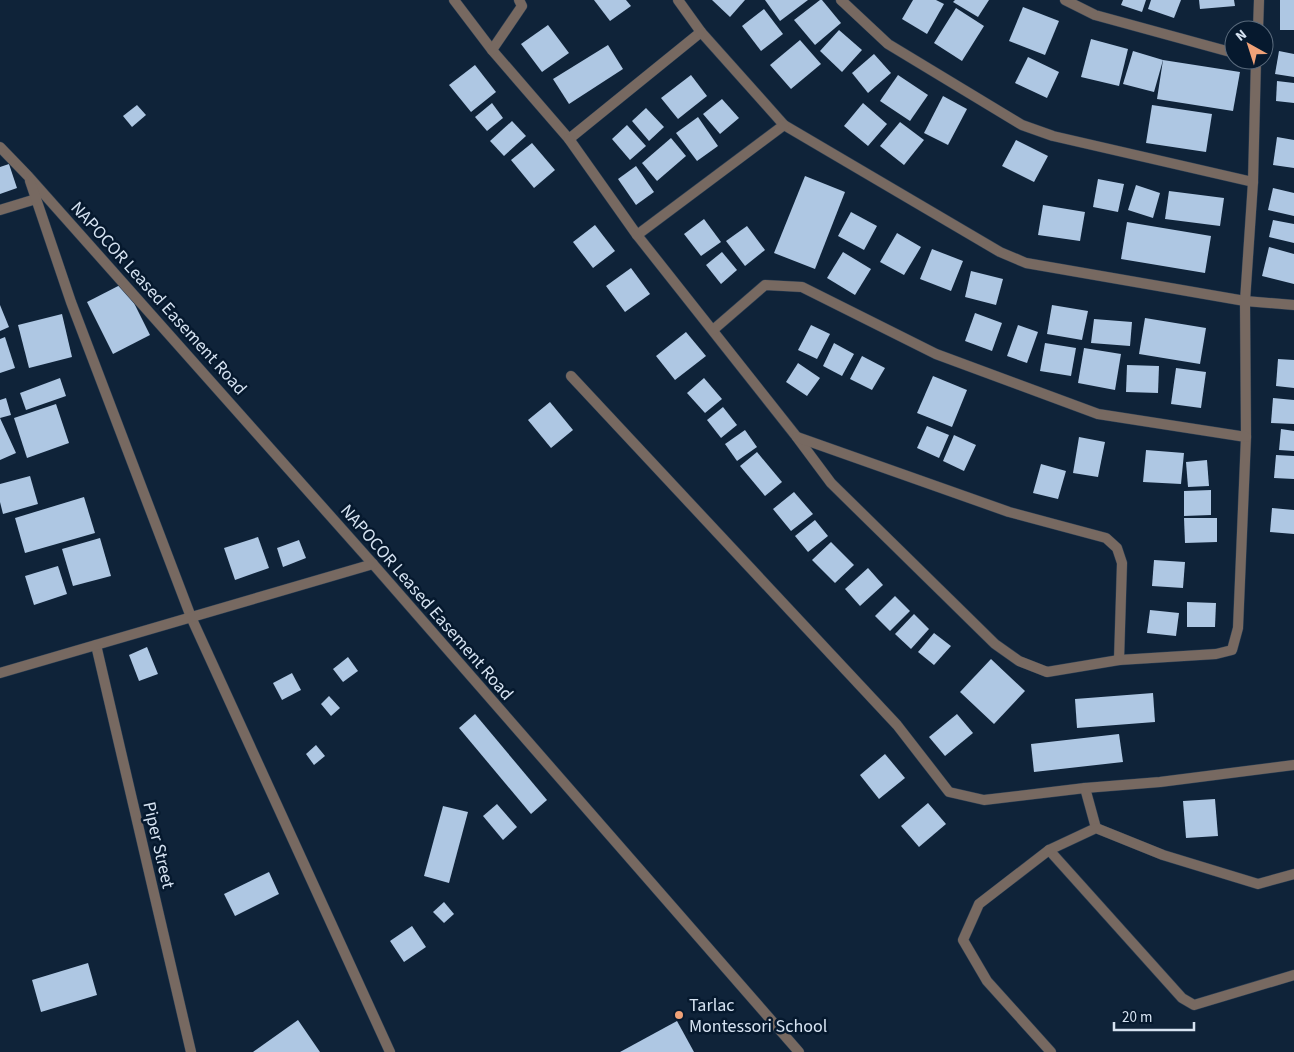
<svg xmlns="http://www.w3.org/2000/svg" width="1294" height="1052" viewBox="0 0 1294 1052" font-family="'Source Sans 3',sans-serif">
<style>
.building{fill:#aec7e3}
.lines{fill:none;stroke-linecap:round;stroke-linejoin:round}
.lane-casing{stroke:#2b3e53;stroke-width:11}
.street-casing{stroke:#2b3e53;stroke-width:11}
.lane{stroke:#776961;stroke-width:10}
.street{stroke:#776961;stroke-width:10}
.poi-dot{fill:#f0a278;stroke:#06192e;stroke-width:2}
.labels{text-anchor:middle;stroke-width:5;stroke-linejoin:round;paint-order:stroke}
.street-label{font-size:18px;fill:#d6e3f2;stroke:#06192e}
.poi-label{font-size:18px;fill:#d6e3f2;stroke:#06192e;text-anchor:start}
</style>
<rect width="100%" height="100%" fill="#0f2339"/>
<!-- building -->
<g class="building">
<path d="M594,0H626L631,6L610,21Z"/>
<path d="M712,0H745L730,17Z"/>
<path d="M765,0H808L780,21Z"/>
<path d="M820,0H822L841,23L815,45L794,20Z"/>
<path d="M913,0H936L944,4L927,34L902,19Z"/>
<path d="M955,0H989L978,17L953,2Z"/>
<path d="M1123,0H1146L1142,12L1121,5Z"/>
<path d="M1151,0H1181L1174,18L1148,9Z"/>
<path d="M1199,0H1234L1235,6L1200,9Z"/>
<rect x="1280" y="0" width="14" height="30"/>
<path d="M1023,7L1059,21L1045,55L1009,41Z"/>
<path d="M956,8L984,26L962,61L934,43Z"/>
<path d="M764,9L783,34L761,51L742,26Z"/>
<path d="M548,25L569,53L542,72L521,44Z"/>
<path d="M839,30L862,50L842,72L820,51Z"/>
<path d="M1091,39L1128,49L1119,86L1081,77Z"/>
<path d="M800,40L821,64L791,89L770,65Z"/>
<path d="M608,45L623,69L569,104L553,79Z"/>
<path d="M1133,51L1163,60L1154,92L1123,84Z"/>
<path d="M1279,51L1294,54V77L1275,74Z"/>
<path d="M874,54L891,73L868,93L852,73Z"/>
<path d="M1028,57L1059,72L1047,98L1015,83Z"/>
<path d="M1163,60L1240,72L1233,111L1157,99Z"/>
<path d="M475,65L496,92L471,112L449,85Z"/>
<path d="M691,75L707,96L678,119L661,98Z"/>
<path d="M898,75L928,95L910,121L880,101Z"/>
<path d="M1277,81L1294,83V103L1276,101Z"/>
<path d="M943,96L967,109L948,145L924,133Z"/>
<path d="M722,99L739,118L720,134L703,114Z"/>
<path d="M492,103L503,118L487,131L475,117Z"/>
<path d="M863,103L887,124L868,146L844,126Z"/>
<path d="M137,105L146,115L132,127L123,116Z"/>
<path d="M1152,105L1212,114L1206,152L1146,143Z"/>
<path d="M646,108L664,127L649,141L632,121Z"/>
<path d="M698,117L718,146L697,161L676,133Z"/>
<path d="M512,121L526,136L504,156L490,141Z"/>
<path d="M900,122L924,140L904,165L880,146Z"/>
<path d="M627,125L646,146L630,160L612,139Z"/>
<path d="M1277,137L1294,140V168L1273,165Z"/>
<path d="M671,138L686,156L657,181L642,163Z"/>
<path d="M1016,140L1048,156L1034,182L1002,166Z"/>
<path d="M532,143L555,170L534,188L511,160Z"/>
<path d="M9,164L17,188L0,194V167Z"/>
<path d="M636,166L654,192L636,205L618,179Z"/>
<path d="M805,176L845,192L815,269L774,253Z"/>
<path d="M1098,179L1124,184L1118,212L1093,207Z"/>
<path d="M1136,185L1160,193L1153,218L1128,210Z"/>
<path d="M1273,188L1294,193V216L1268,210Z"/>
<path d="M1169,191L1224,198L1220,226L1165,219Z"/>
<path d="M1043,205L1085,212L1080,241L1038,235Z"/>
<path d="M851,212L877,226L864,250L838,236Z"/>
<path d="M704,219L721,242L701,256L684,234Z"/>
<path d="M1273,220L1294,224V243L1269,237Z"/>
<path d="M1127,222L1211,236L1205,273L1121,259Z"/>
<path d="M595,225L615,251L593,268L573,242Z"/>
<path d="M747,226L765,250L745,266L726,241Z"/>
<path d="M897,233L921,247L904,275L880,262Z"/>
<path d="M1269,247L1294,254V284L1262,276Z"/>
<path d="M932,249L963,261L951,291L920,279Z"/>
<path d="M722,252L737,270L721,284L706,265Z"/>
<path d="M843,252L871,269L855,295L827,278Z"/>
<path d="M631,268L650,294L625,312L606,286Z"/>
<path d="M971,271L1003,279L996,305L965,297Z"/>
<path d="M124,283L150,335L113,354L87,302Z"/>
<path d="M0,305L9,327L0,331Z"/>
<path d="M1052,305L1088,311L1082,340L1047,334Z"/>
<path d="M975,313L1002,323L992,351L965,341Z"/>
<path d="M62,314L72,357L29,368L18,325Z"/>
<path d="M1145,318L1206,328L1200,364L1139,354Z"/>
<path d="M1094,319L1132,322L1130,346L1091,343Z"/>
<path d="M811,325L830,334L817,359L798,350Z"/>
<path d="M1018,325L1038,332L1027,363L1007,356Z"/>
<path d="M686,332L706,356L675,380L656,356Z"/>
<path d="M5,337L15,368L0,373V339Z"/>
<path d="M834,343L854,354L842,376L823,366Z"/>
<path d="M1045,343L1076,348L1071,376L1040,371Z"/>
<path d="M1084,348L1121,354L1115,390L1078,383Z"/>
<path d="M862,356L885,368L872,390L850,379Z"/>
<path d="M1278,359L1294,360V388L1276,386Z"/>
<path d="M798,363L820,378L807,396L786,382Z"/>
<path d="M1127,365L1159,366L1158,393L1126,392Z"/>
<path d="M1176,368L1206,372L1201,408L1171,404Z"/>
<path d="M933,376L967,390L952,427L917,413Z"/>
<path d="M60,378L66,396L26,410L20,393Z"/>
<path d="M704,378L722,399L705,413L687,393Z"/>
<path d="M6,398L11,415L0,418L16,453L0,460V400Z"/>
<path d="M1273,398L1294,400V424L1271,423Z"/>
<path d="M550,402L573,430L551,448L528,420Z"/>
<path d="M56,404L69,443L27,458L14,418Z"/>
<path d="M723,407L737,425L721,438L707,420Z"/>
<path d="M927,426L949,435L939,458L917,448Z"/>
<path d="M1281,429L1294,431V451L1279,450Z"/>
<path d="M745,430L757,447L737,461L725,444Z"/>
<path d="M954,435L976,445L964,471L943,461Z"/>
<path d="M1079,437L1105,442L1098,477L1073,473Z"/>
<path d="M1146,450L1184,453L1181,484L1143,482Z"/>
<path d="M757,452L782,482L765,496L740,466Z"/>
<path d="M1276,455L1294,456V479L1274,478Z"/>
<path d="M1207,460L1209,486L1188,487L1186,462Z"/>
<path d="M1041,464L1066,471L1058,499L1033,493Z"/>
<path d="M30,476L38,504L3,514L0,502V484Z"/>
<path d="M1211,490V515L1184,516V491Z"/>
<path d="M794,492L813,514L791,531L773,509Z"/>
<path d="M84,497L95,533L25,553L15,518Z"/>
<path d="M1272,508L1294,510V534L1270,532Z"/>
<path d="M1184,518H1217V542L1185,543Z"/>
<path d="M815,520L828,536L808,552L795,536Z"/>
<path d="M258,537L269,568L235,580L224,548Z"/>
<path d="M100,538L111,576L73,586L62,549Z"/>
<path d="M299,540L306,558L283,567L277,548Z"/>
<path d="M831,542L854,565L835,583L812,560Z"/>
<path d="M1154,560L1185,562L1183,588L1152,586Z"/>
<path d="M58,566L67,594L34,605L25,576Z"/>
<path d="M868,568L883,585L860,606L845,589Z"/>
<path d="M895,596L910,611L890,631L875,616Z"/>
<path d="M1187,602L1216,603L1215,627H1187Z"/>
<path d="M1150,610L1179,613L1176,636L1147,633Z"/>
<path d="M914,614L929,629L911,649L895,634Z"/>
<path d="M934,633L951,646L934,665L918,652Z"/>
<path d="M147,647L158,674L139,681L129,655Z"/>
<path d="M348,657L358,671L343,682L333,669Z"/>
<path d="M991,659L1025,691L994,724L960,692Z"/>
<path d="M292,673L301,690L282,700L273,683Z"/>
<path d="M1153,693L1155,722L1077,728L1075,699Z"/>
<path d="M329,696L340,708L331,716L321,704Z"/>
<path d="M475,714L547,800L531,814L459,728Z"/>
<path d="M957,714L973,733L945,756L929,737Z"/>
<path d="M1119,734L1123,762L1034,772L1031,744Z"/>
<path d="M316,745L325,756L314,765L306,754Z"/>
<path d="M885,754L905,778L879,799L860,775Z"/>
<path d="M1215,799L1218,836L1186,838L1183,801Z"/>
<path d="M928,803L946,824L919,847L901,826Z"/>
<path d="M497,804L517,827L503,840L483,816Z"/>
<path d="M443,806L468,812L449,883L424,876Z"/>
<path d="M269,872L279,894L235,916L224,894Z"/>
<path d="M444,902L454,914L444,923L433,912Z"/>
<path d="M412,926L426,947L404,962L390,941Z"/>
<path d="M88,963L97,995L41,1012L32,980Z"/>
<path d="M298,1020L320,1052H253Z"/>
<path d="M677,1021L694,1052H620Z"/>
</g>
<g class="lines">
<defs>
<path id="lane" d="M0,210L36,199"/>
<g id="street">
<path d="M454,0L492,50L569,139L701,32"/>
<path d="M678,0L701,32L784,125L1000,252L1026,263L1245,301L1294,305"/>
<path d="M841,0L888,44L1022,125L1053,136L1253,182"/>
<path d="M1065,0L1095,15L1234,53"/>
<path d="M1258,30L1259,0"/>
<path d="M492,50L522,6L519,0"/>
<path d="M784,125L637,235L796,436L831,483L995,644L1019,661L1047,672L1119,660L1216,654L1232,650L1238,628L1246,437L1245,301L1253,182L1256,60"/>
<path d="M569,139L637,235"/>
<path d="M0,147L28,176L373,564L799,1052"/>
<path d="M30,181L71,302L191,617L390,1052"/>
<path d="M713,330L765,285L802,287L936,354L1098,414L1246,437"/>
<path d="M571,376L897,725L949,792L984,800L1085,788L1160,782L1294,765"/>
<path d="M797,437L1009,512L1106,538L1117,548L1122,563L1119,660"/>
<path d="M96,645L191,1052"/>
<path d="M0,673L373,564"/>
<path d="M1085,788L1096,828"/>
<path d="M1049,850L1182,998L1194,1005L1294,975"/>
<path d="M1051,1052L987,981L963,940L979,904L1049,850L1096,828L1163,855L1258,884L1294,874"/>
</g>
</defs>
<!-- lane casing -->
<use href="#lane" class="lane-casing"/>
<!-- street casing -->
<use href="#street" class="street-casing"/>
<!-- lane -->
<use href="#lane" class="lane"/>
<!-- street -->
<use href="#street" class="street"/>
</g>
<!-- markers -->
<circle class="poi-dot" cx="679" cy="1015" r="5"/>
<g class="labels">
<!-- street labels -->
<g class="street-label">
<text transform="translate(159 298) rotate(48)" y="6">NAPOCOR Leased Easement Road</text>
<text transform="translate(427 602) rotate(49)" y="6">NAPOCOR Leased Easement Road</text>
<text transform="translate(159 845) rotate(77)" y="6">Piper Street</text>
</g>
<!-- poi labels -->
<g class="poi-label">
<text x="689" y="1011">Tarlac<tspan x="689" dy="21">Montessori School</tspan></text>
</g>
</g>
<!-- north arrow -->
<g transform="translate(1249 45) rotate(321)"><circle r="24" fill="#06192e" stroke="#596a7c"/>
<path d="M0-4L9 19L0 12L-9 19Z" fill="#f0a278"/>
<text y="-8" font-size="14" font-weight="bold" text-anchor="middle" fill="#d6e3f2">N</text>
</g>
<!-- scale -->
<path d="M1114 1022v8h80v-8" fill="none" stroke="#d6e3f2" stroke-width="2.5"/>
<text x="1122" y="1022" font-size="15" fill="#d6e3f2" stroke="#06192e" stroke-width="4" paint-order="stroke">20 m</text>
</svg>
